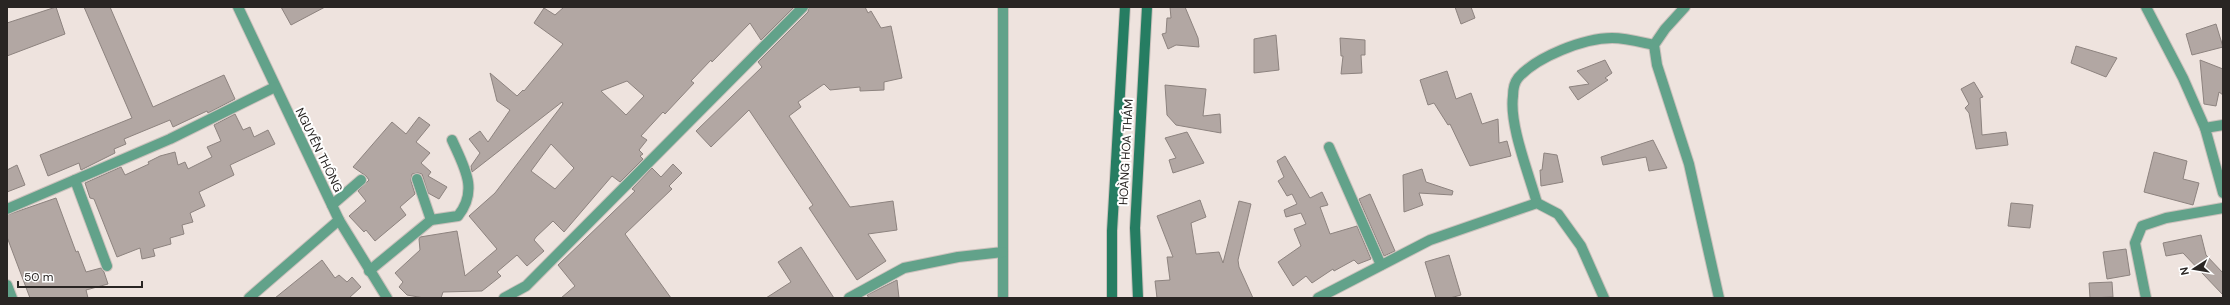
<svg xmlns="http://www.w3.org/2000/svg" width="2230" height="305" viewBox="0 0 2230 305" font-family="'DM Sans',sans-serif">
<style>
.building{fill:#b2a7a3;stroke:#8d837f;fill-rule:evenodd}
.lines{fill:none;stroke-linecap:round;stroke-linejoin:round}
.street-casing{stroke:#cbc1bc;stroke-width:12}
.secondary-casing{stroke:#cbc1bc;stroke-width:12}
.street{stroke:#62a28a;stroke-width:10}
.secondary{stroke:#267d62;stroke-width:10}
.labels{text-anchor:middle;stroke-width:4;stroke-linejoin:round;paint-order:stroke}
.street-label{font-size:12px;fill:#292523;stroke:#fff}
</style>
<rect width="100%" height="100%" fill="#eee3de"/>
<!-- building -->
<g class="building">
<path d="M56,7L65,34L7,56V23Z"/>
<path d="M84,7H110L153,107L224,75L235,99L208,113L207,111L173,127L170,120L124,139L126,144L114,149L115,153L81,170L79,163L48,176L40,155L132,118Z"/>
<path d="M281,7H325L291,25Z"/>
<path d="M564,7H794L761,40L750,23L712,62L711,60L691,81L694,83L665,114L663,112L641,136L647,140L639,150L643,154L640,156L643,159L620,182L612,176L564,232L553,221L536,237L534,240L544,251L527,266L517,255L497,272L501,276L482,291L443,292L441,298H424L407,295L399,287L403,282L395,273L420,250L419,239L420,237L457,231L465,276L497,249L469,216L495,193L563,104L562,102L472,172L471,166L480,153L469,139L480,131L488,142L510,110L497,101L490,73L517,96L523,90L524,91L563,44L534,23L544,8L555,15ZM627,81L644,96L626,115L601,91ZM551,144L574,168L555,189L531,171Z"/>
<path d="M809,7H865L868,13L871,11L881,28L891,26L902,78L884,82V90L860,91V87L830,90L824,84L798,102L801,107L789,116L850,207L893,201L897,230L868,234L886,261L857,280L809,208L813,205L749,110L711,147L696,131L762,67L758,62L808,12Z"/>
<path d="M1170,7H1185L1198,38L1199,47L1176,45L1168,49L1162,34L1166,33L1167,18H1171Z"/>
<path d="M1455,7H1471L1475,18L1461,24Z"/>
<path d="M2216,24L2223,47L2192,55L2186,34Z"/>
<path d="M1276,35L1279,70L1254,73V39Z"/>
<path d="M1340,38L1365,40V55H1361L1362,73L1341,74L1343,56H1341Z"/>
<path d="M2076,46L2117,58L2106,77L2071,63Z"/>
<path d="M1605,60L1612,73L1605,78L1608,80L1578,100L1569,87L1589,84L1577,71Z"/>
<path d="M2200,60L2223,69V95L2219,92L2216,106L2204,104Z"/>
<path d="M1447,71L1456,99L1471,93L1482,124L1498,119L1499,143L1507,141L1511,156L1470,166L1450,124L1448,125L1434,103L1428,105L1420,80Z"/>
<path d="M1974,82L1983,97L1980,98L1982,135L2006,132L2008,145L1976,149L1969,113L1965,108L1969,104L1961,89Z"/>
<path d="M1165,85L1206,89L1203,116L1220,114L1221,133L1176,125L1167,115Z"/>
<path d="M235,114L243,130L250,127L254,137L268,130L275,144L230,165L234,175L199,192L205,206L190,213L193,222L182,225L184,234L170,238L171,244L153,249L155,256L142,259L140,248L117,257L94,199L90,198L85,183L121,167L125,175L149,164L148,162L160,156L175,152L178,165L185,162L188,169L212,157L207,147L221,141L214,125Z"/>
<path d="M419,117L430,125L416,142L430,153L421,163L431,172L428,176L447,187L439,199L428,193L422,174L418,173L412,174L411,181L415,194L400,207L406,215L375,241L366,230L364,232L349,216L366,201L358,191L369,180L366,176L353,167L392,122L406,134Z"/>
<path d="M1187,132L1204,163L1173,173L1169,160L1176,158L1165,138Z"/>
<path d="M1653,140L1667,168L1649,171L1646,157L1603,165L1601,157Z"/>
<path d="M2154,152L2187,161L2183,179L2199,183L2193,205L2144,192Z"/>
<path d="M1544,153L1557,155L1563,182L1541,186L1540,170H1542Z"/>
<path d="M1285,156L1310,198L1322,192L1328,205L1320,207L1330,234L1357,226L1371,259L1358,264L1354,260L1334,271L1333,269L1312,283L1306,276L1293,286L1278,262L1301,246L1294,229L1306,224L1301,213L1286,217L1284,210L1297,204L1292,194L1287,196L1278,181L1284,177L1277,161Z"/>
<path d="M673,164L682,173L669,186L672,189L625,234L671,298H561L575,286L558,265L635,191L632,189L652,168L661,177Z"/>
<path d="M17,165L25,185L7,192V170Z"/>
<path d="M1422,169L1426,182L1453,191L1452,195L1419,193L1423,205L1404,212L1403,175Z"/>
<path d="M1370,194L1395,251L1384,256L1359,199Z"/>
<path d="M56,198L76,252L78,251L86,272L101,268L104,272L108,284L86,290L88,298H30L7,237V215Z"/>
<path d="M1200,200L1206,217L1191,223L1196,254L1219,252L1223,263L1239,201L1251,204L1238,260L1239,267L1253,298H1157L1155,281L1170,280L1167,257H1173L1157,216Z"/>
<path d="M2011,203L2033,205L2030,228L2008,226Z"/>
<path d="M2201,235L2206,255L2223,273V295L2183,253L2166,256L2163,243Z"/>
<path d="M801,247L834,298H766L791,282L778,262Z"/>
<path d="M2126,249L2130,275L2107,279L2103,252Z"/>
<path d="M1449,255L1461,295L1450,298H1436L1425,262Z"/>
<path d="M322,260L335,278L339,275L347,282L352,277L361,287L349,298H275Z"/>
<path d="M897,280L899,298H869L867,295Z"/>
<path d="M2112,282L2113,297L2090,298L2089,283Z"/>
</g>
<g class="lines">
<defs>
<g id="street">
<path d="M238,7L339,220L387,298"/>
<path d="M1003,7V298"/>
<path d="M1685,7L1665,29L1654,45L1657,65L1689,164L1719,298"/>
<path d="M2146,7L2183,78L2205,128L2223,193"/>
<path d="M2205,128L2223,125"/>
<path d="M1329,147L1381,265"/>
<path d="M417,179L431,220"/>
<path d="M75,180L107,266"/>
<path d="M1537,203C1529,174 1509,125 1513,96C1513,90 1514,83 1518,78C1536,57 1584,38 1612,38C1626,38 1640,42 1654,45"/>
<path d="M332,205L361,180"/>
<path d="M7,209L170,139L275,87"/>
<path d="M369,271L431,220L458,216C479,190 464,167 452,140"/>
<path d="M7,285L12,298"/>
<path d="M249,298L339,220"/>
<path d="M504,298L526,286L803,7"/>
<path d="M849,298L904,268L958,257L1003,252"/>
<path d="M1318,298L1430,240L1537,203L1558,214L1581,246L1604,298"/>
<path d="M2146,298L2135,243L2142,226L2166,218L2223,208"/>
</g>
<g id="secondary">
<path d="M1112,298V231L1125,7"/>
<path d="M1138,298L1135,228L1147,7"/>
</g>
</defs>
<!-- street casing -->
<use href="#street" class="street-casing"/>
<!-- secondary casing -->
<use href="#secondary" class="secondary-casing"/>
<!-- street -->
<use href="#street" class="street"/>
<!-- secondary -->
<use href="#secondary" class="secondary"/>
</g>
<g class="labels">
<!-- street labels -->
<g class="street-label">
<text transform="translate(319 150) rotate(64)" y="4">NGUYỄN THÔNG</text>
<text transform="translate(1126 152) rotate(-87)" y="4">HOÀNG HOA THÁM</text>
</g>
</g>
<!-- border -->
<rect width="2230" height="305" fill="none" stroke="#292523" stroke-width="16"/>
<!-- north arrow -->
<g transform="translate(2194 269) rotate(258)" stroke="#ffffff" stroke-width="3" paint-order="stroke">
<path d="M0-3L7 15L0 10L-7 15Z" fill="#292523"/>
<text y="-6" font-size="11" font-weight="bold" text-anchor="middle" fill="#292523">N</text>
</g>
<!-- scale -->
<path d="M18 281v6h124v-6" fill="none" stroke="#292523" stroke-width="2"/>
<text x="24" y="281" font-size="12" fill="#292523" stroke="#ffffff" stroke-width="3" paint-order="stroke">50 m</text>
</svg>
